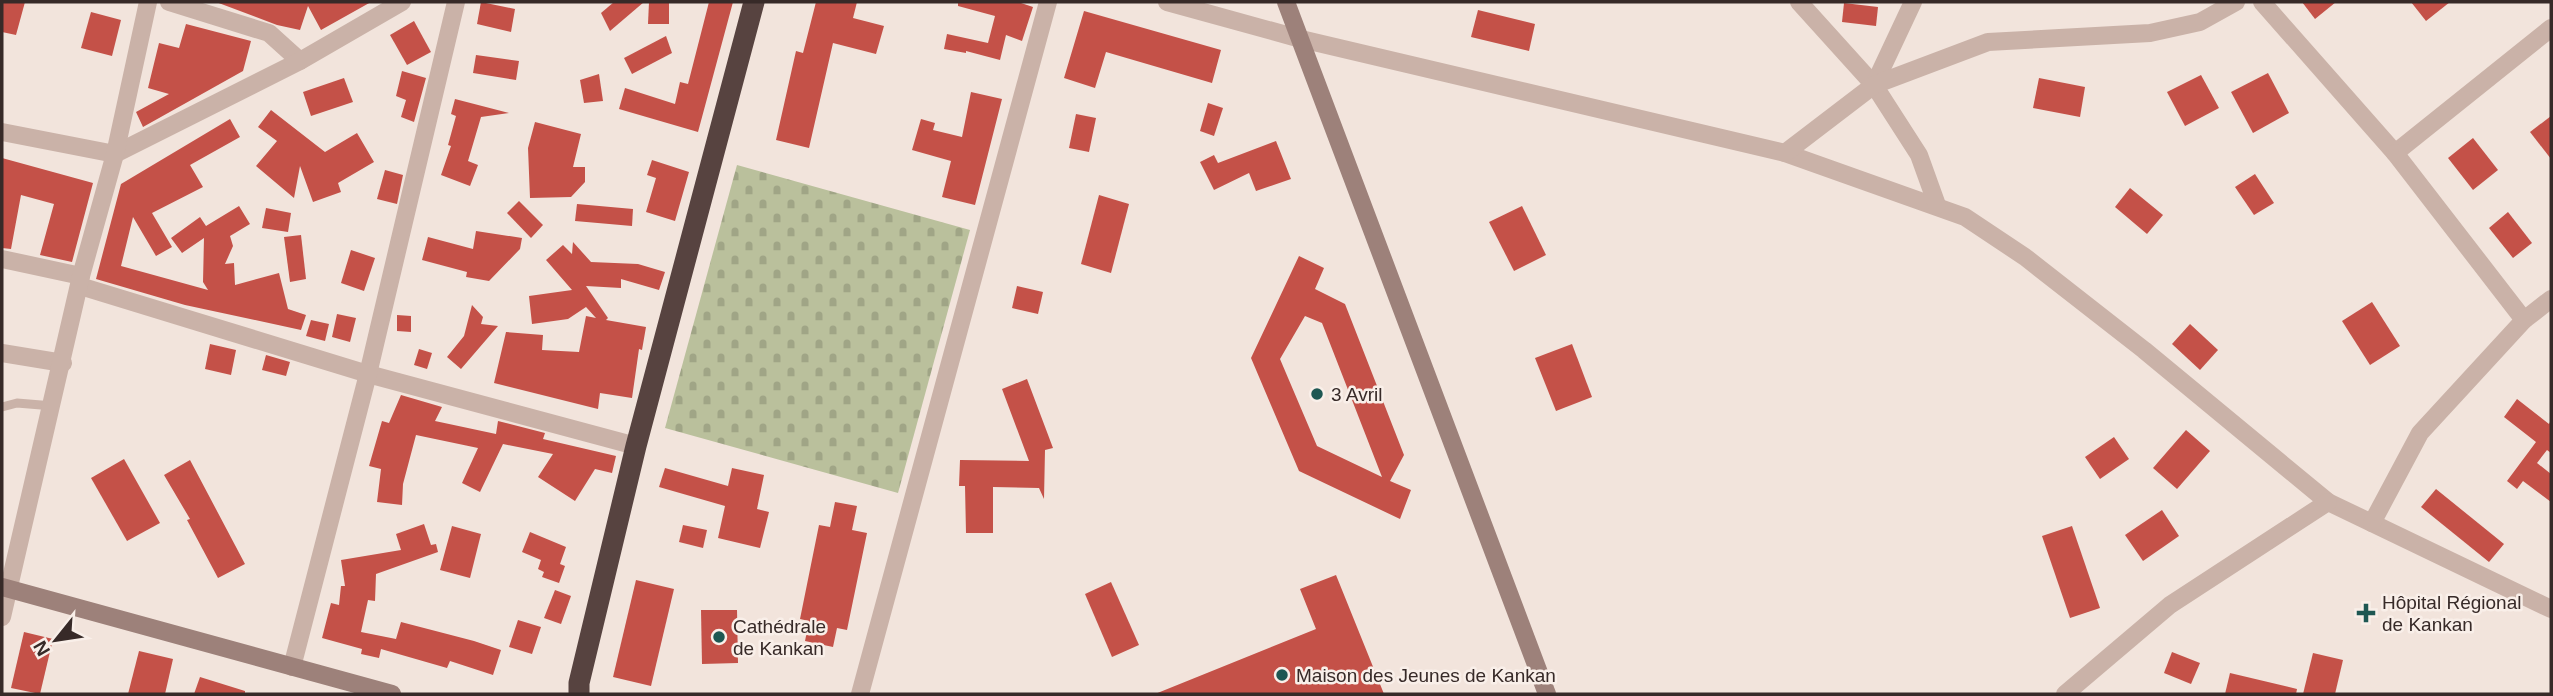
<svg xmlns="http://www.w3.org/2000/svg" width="2553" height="696" viewBox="0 0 2553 696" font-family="Helvetica,sans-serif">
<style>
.cemetery{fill:url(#cemetery-stones)}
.building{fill:#c45148;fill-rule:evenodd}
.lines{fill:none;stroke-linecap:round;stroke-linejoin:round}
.lane{stroke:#cab2a8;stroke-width:9}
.street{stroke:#cab2a8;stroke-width:18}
.secondary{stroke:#9d817a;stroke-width:18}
.highway{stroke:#574340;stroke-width:21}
.poi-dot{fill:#1e5752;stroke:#f9efe9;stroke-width:2.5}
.labels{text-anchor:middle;stroke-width:5;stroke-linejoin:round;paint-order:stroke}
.poi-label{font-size:19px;fill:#372a28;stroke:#f9efe9;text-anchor:start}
</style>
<defs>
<pattern id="cemetery-stones" width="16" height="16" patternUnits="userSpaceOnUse" patternTransform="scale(1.75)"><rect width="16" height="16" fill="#bac09c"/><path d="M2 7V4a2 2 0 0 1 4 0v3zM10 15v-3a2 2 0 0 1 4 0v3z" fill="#a0a586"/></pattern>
</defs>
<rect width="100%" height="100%" fill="#f2e4dc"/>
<!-- cemetery -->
<path class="cemetery" d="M737,165L970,230L898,493L665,428Z"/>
<!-- building -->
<g class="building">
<path d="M2,2H25L16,35L2,32Z"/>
<path d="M216,2H371L321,30L308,6L300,30L277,25Z"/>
<path d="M481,2L515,9L511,32L477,24Z"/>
<path d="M614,2H644L610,31L601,13Z"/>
<path d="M649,2H669V24H648Z"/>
<path d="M709,2H733L698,132L619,109L625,88L675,104L680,82L688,84Z"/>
<path d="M816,2H857L853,18L884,26L876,54L833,43L809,148L776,140L796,51L803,53Z"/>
<path d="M958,2H1018L1033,7L1022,41L1006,35L1000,60L966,51V53L944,49L947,34L988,43L995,16L958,6Z"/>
<path d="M2302,2H2336L2315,19Z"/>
<path d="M2411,2H2450L2426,21Z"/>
<path d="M1844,3L1878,7L1876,26L1842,22Z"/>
<path d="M1478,10L1535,24L1529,51L1471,37Z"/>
<path d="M1084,11L1221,50L1212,83L1106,52L1095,88L1064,78Z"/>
<path d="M91,12L121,20L112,56L81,48Z"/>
<path d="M414,21L431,52L407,65L390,35Z"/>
<path d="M186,24L251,41L243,71L143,127L136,112L169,94L148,88L159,43L179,48Z"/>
<path d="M666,36L672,53L632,74L624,58Z"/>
<path d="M476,55L519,61L516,80L473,73Z"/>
<path d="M402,71L426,78L414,122L401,117L406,100L396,96Z"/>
<path d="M2268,73L2289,113L2253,133L2231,92Z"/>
<path d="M599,74L603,101L584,103L580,80Z"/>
<path d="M2201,75L2219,108L2185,126L2167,92Z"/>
<path d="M344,78L353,102L311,116L303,92Z"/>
<path d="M2039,78L2085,87L2080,117L2033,108Z"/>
<path d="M971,92L1002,99L975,205L942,197L951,161L912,150L921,119L935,123L933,130L962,137Z"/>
<path d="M455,99L509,113L481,117L468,161L478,165L470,186L441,175L451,146L448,145L456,116L451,114Z"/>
<path d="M1208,103L1223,108L1214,136L1200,131Z"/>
<path d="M271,110L325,152L357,133L374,162L338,183L341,192L313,202L300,166L294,198L256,166L277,141L258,127Z"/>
<path d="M1076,114L1096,118L1089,152L1069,148Z"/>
<path d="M2551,116V159L2530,132Z"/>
<path d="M230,119L240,137L190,165L203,187L152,213L172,247L156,256L133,217L121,266L208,290L203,282L204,238L182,253L171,238L200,217L206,226L239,206L250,224L230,236L233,246L225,264L234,263L235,285L279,273L288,309L306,315L301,330L185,305L96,279L121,184Z"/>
<path d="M535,122L581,134L573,167H585V182L571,197L530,198L528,148Z"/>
<path d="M2473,138L2498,170L2473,190L2448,158Z"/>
<path d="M1276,141L1291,179L1256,191L1249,173L1214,190L1200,162L1214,155L1218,163Z"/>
<path d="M2,158L93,183L72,262L40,255L54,204L21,195L11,249L2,248Z"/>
<path d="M652,160L689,172L675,221L646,212L656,178L647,175Z"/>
<path d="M385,170L403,175L397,204L377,199Z"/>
<path d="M2255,174L2274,203L2254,215L2235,187Z"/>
<path d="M2130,188L2163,215L2147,234L2115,207Z"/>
<path d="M1099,195L1129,204L1111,273L1081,264Z"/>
<path d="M519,201L543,225L531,238L507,213Z"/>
<path d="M577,204L633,209L632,226L575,221Z"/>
<path d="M1522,206L1546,255L1514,271L1489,222Z"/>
<path d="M266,208L291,213L288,232L262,228Z"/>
<path d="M2508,212L2532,243L2513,258L2489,228Z"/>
<path d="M476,231L522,238L520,249L489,281L466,277L467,272L422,260L428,237L473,249Z"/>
<path d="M301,235L306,279L290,282L284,237Z"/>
<path d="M573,242L591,262L638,264L665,272L659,290L621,279V288L586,286L608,318L606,320L646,327L642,350L639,349L632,398L600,393L598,409L494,383L506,332L543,335L542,350L579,352L586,316L596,318L586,307L568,319L532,324L529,296L572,290L546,260L563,245L572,254Z"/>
<path d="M351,250L375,258L364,291L341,283Z"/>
<path d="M1299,256L1324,268L1315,289L1345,304L1404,455L1390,481L1411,490L1400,519L1299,471L1251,358ZM1305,316L1322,323L1382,477L1317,446L1280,359Z"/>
<path d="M1017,286L1043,292L1038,314L1012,308Z"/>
<path d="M2372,302L2400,346L2370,365L2342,321Z"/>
<path d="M472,305L483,317L481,324L498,326L461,369L447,357L464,336Z"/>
<path d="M337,314L356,318L350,342L332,337Z"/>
<path d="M397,315L411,316V332L397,331Z"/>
<path d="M311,320L329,324L325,341L306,336Z"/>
<path d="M2190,324L2218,350L2200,370L2172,344Z"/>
<path d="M210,344L236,350L231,375L205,369Z"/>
<path d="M1572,344L1592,397L1556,411L1535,358Z"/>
<path d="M419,349L432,353L427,369L414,365Z"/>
<path d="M266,355L290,362L286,376L262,370Z"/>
<path d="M1027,379L1053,448L1045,450L1044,499L1039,488L993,487V533H966L965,486H959L960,460L1029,461L1002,389Z"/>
<path d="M401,395L442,407L435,421L496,434L498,421L545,433L543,439L616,456L612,473L595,469L575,501L538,477L553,454L503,444L480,492L462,483L478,448L416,435L403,484L402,505L377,502L381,469L369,466L382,421L389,423Z"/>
<path d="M2517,399L2549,424L2551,420V453L2547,450L2537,463L2551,474V502L2523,481L2517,489L2507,481L2536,442L2504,417Z"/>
<path d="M2186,430L2210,451L2177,489L2153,468Z"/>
<path d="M2114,437L2129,459L2100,479L2085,457Z"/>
<path d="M124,459L160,523L127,541L91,478Z"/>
<path d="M190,460L245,564L218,578L187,520L190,519L164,475Z"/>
<path d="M665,468L728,486L732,468L764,475L757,509L769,512L760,548L718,538L725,506L659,487Z"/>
<path d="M2436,489L2504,544L2489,562L2421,507Z"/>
<path d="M835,502L857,506L852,530L867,533L847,630L837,628L833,647L805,641L809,621L800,619L819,525L830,527Z"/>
<path d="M2162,510L2179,536L2143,561L2125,535Z"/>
<path d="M424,524L431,545L436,544L438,552L376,574L375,601L368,600L361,632L396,639L401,622L474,641L501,650L493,675L450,661L447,668L381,649L379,658L361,654L362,649L322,638L331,603L339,605L341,586H345L341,560L401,550L396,534Z"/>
<path d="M683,525L707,530L703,548L679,542Z"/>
<path d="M452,526L481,534L470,578L440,570Z"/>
<path d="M2072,526L2100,608L2070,618L2042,536Z"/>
<path d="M530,532L566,547L560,564L565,566L559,583L542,577L544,572L538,569L541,560L522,552Z"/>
<path d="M1336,575L1384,694H1155L1316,629L1300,589Z"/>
<path d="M636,580L674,589L651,686L613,677Z"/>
<path d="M1111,582L1139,645L1112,657L1085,594Z"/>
<path d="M555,590L571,596L561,624L544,618Z"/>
<path d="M701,610H737L738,663L702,664Z"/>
<path d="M518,620L541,627L532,654L509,647Z"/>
<path d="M24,632L53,639L40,694L11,688Z"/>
<path d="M139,651L173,659L165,694H128Z"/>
<path d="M2172,652L2200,663L2191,684L2164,673Z"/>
<path d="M2313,653L2343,660L2335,694H2303Z"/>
<path d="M2230,673L2297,689L2296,694H2225Z"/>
<path d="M200,677L245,691V694H194Z"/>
</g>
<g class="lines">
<!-- lane -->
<path class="lane" d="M2,407L17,403L53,406"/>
<!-- street -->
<g class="street">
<path d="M169,2L269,33L300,61"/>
<path d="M1167,2L1301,39L1785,153L1965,217L2025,257L2144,350L2328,502L2551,609"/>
<path d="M1799,2L1874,85L1919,155L1937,205"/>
<path d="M2262,2L2395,153L2551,28"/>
<path d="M1874,85L1913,2"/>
<path d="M2,132L115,154L300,61L402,2"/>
<path d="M1785,153L1874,85L1988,42L2150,33L2200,22L2236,2"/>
<path d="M2395,153L2524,320"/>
<path d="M2,259L81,276"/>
<path d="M80,286L368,374L636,446"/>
<path d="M2,353L63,363"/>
<path d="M2372,523L2420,433L2524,320L2551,299"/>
<path d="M2,617L81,276L115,154L148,2"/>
<path d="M292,667L368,374L456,2"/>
<path d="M860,694L1048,2"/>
<path d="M2065,694L2170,605L2328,502"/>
</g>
<!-- secondary -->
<g class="secondary">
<path d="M1286,2L1547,694"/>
<path d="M2,587L392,694"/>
</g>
<!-- highway -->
<path class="highway" d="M579,694V683L636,446L754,2"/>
</g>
<!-- markers -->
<g class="poi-dot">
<circle cx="1317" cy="394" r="7"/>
<path d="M2362.5 602.5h7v7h7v7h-7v7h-7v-7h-7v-7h7z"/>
<circle cx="719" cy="637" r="7"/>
<circle cx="1282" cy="675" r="7"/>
</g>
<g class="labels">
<!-- poi labels -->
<g class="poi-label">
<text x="1331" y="401">3 Avril</text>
<text x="2382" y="609">Hôpital Régional<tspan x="2382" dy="22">de Kankan</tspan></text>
<text x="733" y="633">Cathédrale<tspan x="733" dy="22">de Kankan</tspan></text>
<text x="1296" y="682">Maison des Jeunes de Kankan</text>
</g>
</g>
<!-- border -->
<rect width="2553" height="696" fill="none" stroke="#372a28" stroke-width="7"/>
<!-- north arrow -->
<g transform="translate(56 640) rotate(240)" stroke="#f9efe9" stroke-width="5" paint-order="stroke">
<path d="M0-5L12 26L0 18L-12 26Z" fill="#372a28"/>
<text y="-10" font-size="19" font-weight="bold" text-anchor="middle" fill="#372a28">N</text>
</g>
</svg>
